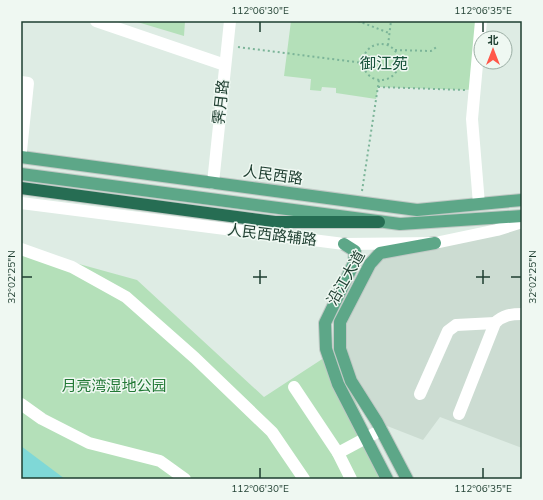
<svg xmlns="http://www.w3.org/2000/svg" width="543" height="500" viewBox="0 0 543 500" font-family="Mulish,'Noto Sans SC',sans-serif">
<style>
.built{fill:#ccdcd2}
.green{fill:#b4e0b9}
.water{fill:#7fd8d7}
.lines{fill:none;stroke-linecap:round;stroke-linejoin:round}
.major-casing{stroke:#c0c9c5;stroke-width:14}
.highway-casing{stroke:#c0c9c5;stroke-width:14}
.path{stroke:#7bb498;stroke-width:2;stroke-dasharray:2 3;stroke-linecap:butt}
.minor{stroke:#fff;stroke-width:12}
.major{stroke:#5da788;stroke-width:12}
.highway{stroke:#266d53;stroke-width:12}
.ticks{fill:none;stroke:#1e3e30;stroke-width:1.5}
.labels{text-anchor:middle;stroke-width:3;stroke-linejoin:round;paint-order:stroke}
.street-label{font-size:15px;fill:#1e3e30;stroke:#eff8f2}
.park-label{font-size:15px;fill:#237936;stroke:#eff8f2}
.neighbourhood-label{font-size:16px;fill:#17523a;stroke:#eff8f2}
.neatline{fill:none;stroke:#1e3e30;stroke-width:1.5}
.ticks-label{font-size:10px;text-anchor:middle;fill:#1e3e30}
</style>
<rect width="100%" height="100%" fill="#deece4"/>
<!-- built -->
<path class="built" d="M522,222V448L440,417L423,440L377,422L351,381L340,322L380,253Z"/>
<!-- green -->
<g class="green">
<path d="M134,21H185L184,36Z"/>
<path d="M291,21H481L475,90L378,87L376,99L336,93V88L322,87L321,91L310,90L311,79L284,76Z"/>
<path d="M21,248L137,280L264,397L333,352L391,479H21Z"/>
</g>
<!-- water -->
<path class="water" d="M21,446L65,479H21Z"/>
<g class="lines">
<defs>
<g id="major">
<path d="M21,157L417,210L522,200"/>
<path d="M21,174L400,224L522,216"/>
<path d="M344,244L355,251L354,263L325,323L326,349L338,384L387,479"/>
<path d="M407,479L377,422L351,381L340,349V322L370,264L380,253L435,243"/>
</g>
<path id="highway" d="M21,188L275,222H379"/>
</defs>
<!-- major casing -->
<use href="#major" class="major-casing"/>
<!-- highway casing -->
<use href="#highway" class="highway-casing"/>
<!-- path -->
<g class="path">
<path d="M358,21L389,33"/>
<circle cx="381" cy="62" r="18"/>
<path d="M388,45L391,21"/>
<path d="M238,47L363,63"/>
<path d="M395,50L431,51L438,46"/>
<path d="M378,87L465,90"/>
<path d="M362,191L379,80"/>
</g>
<!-- minor -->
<g class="minor">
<path d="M96,21L225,65"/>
<path d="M21,82L28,83L21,151"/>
<path d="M213,183L230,21"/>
<path d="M21,203L344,244L435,243L497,230L522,222"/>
<path d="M479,204L472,119L481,21"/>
<path d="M21,249L72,267L126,297L195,358L272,432L304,479"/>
<path d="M294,387L338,453L351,479"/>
<path d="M420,394L448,331L456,325L495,323"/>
<path d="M21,404L42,419L89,443L160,461L185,479"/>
<path d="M459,414L495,323C503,315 511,314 522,314"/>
<path d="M338,453L381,430"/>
</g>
<!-- major -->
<use href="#major" class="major"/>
<!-- highway -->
<use href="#highway" class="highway"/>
</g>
<!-- ticks -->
<path class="ticks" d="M260,22V32M483,22V32M260,270V284M483,270V284M22,277H32M253,277H267M476,277H490M511,277H521M260,468V478M483,468V478"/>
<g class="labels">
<!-- street labels -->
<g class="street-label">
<text transform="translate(221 102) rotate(-84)" y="5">霁月路</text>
<text transform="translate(273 175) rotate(8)" y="5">人民西路</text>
<text transform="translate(272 235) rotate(7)" y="5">人民西路辅路</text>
<text transform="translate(346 278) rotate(-60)" y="5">沿江大道</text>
</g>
<!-- park labels -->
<g class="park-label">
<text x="114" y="391">月亮湾湿地公园</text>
</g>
<!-- neighbourhood labels -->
<g class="neighbourhood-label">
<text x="384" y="69">御江苑</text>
</g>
</g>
<!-- border -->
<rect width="543" height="500" fill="none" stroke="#eff8f2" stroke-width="44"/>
<!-- north arrow -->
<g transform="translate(493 50)"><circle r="19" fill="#eff8f2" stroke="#9baea4"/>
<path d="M0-3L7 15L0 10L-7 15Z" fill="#ff5749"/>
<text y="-6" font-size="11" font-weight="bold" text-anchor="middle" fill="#1e3e30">北</text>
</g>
<rect x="22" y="22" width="499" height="456" class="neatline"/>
<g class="ticks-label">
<text x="260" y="14">112°06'30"E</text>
<text x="483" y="14">112°06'35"E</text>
<text transform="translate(11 277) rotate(-90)" y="4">32°02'25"N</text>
<text transform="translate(532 277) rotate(-90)" y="4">32°02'25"N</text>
<text x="260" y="492">112°06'30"E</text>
<text x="483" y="492">112°06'35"E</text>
</g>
</svg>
